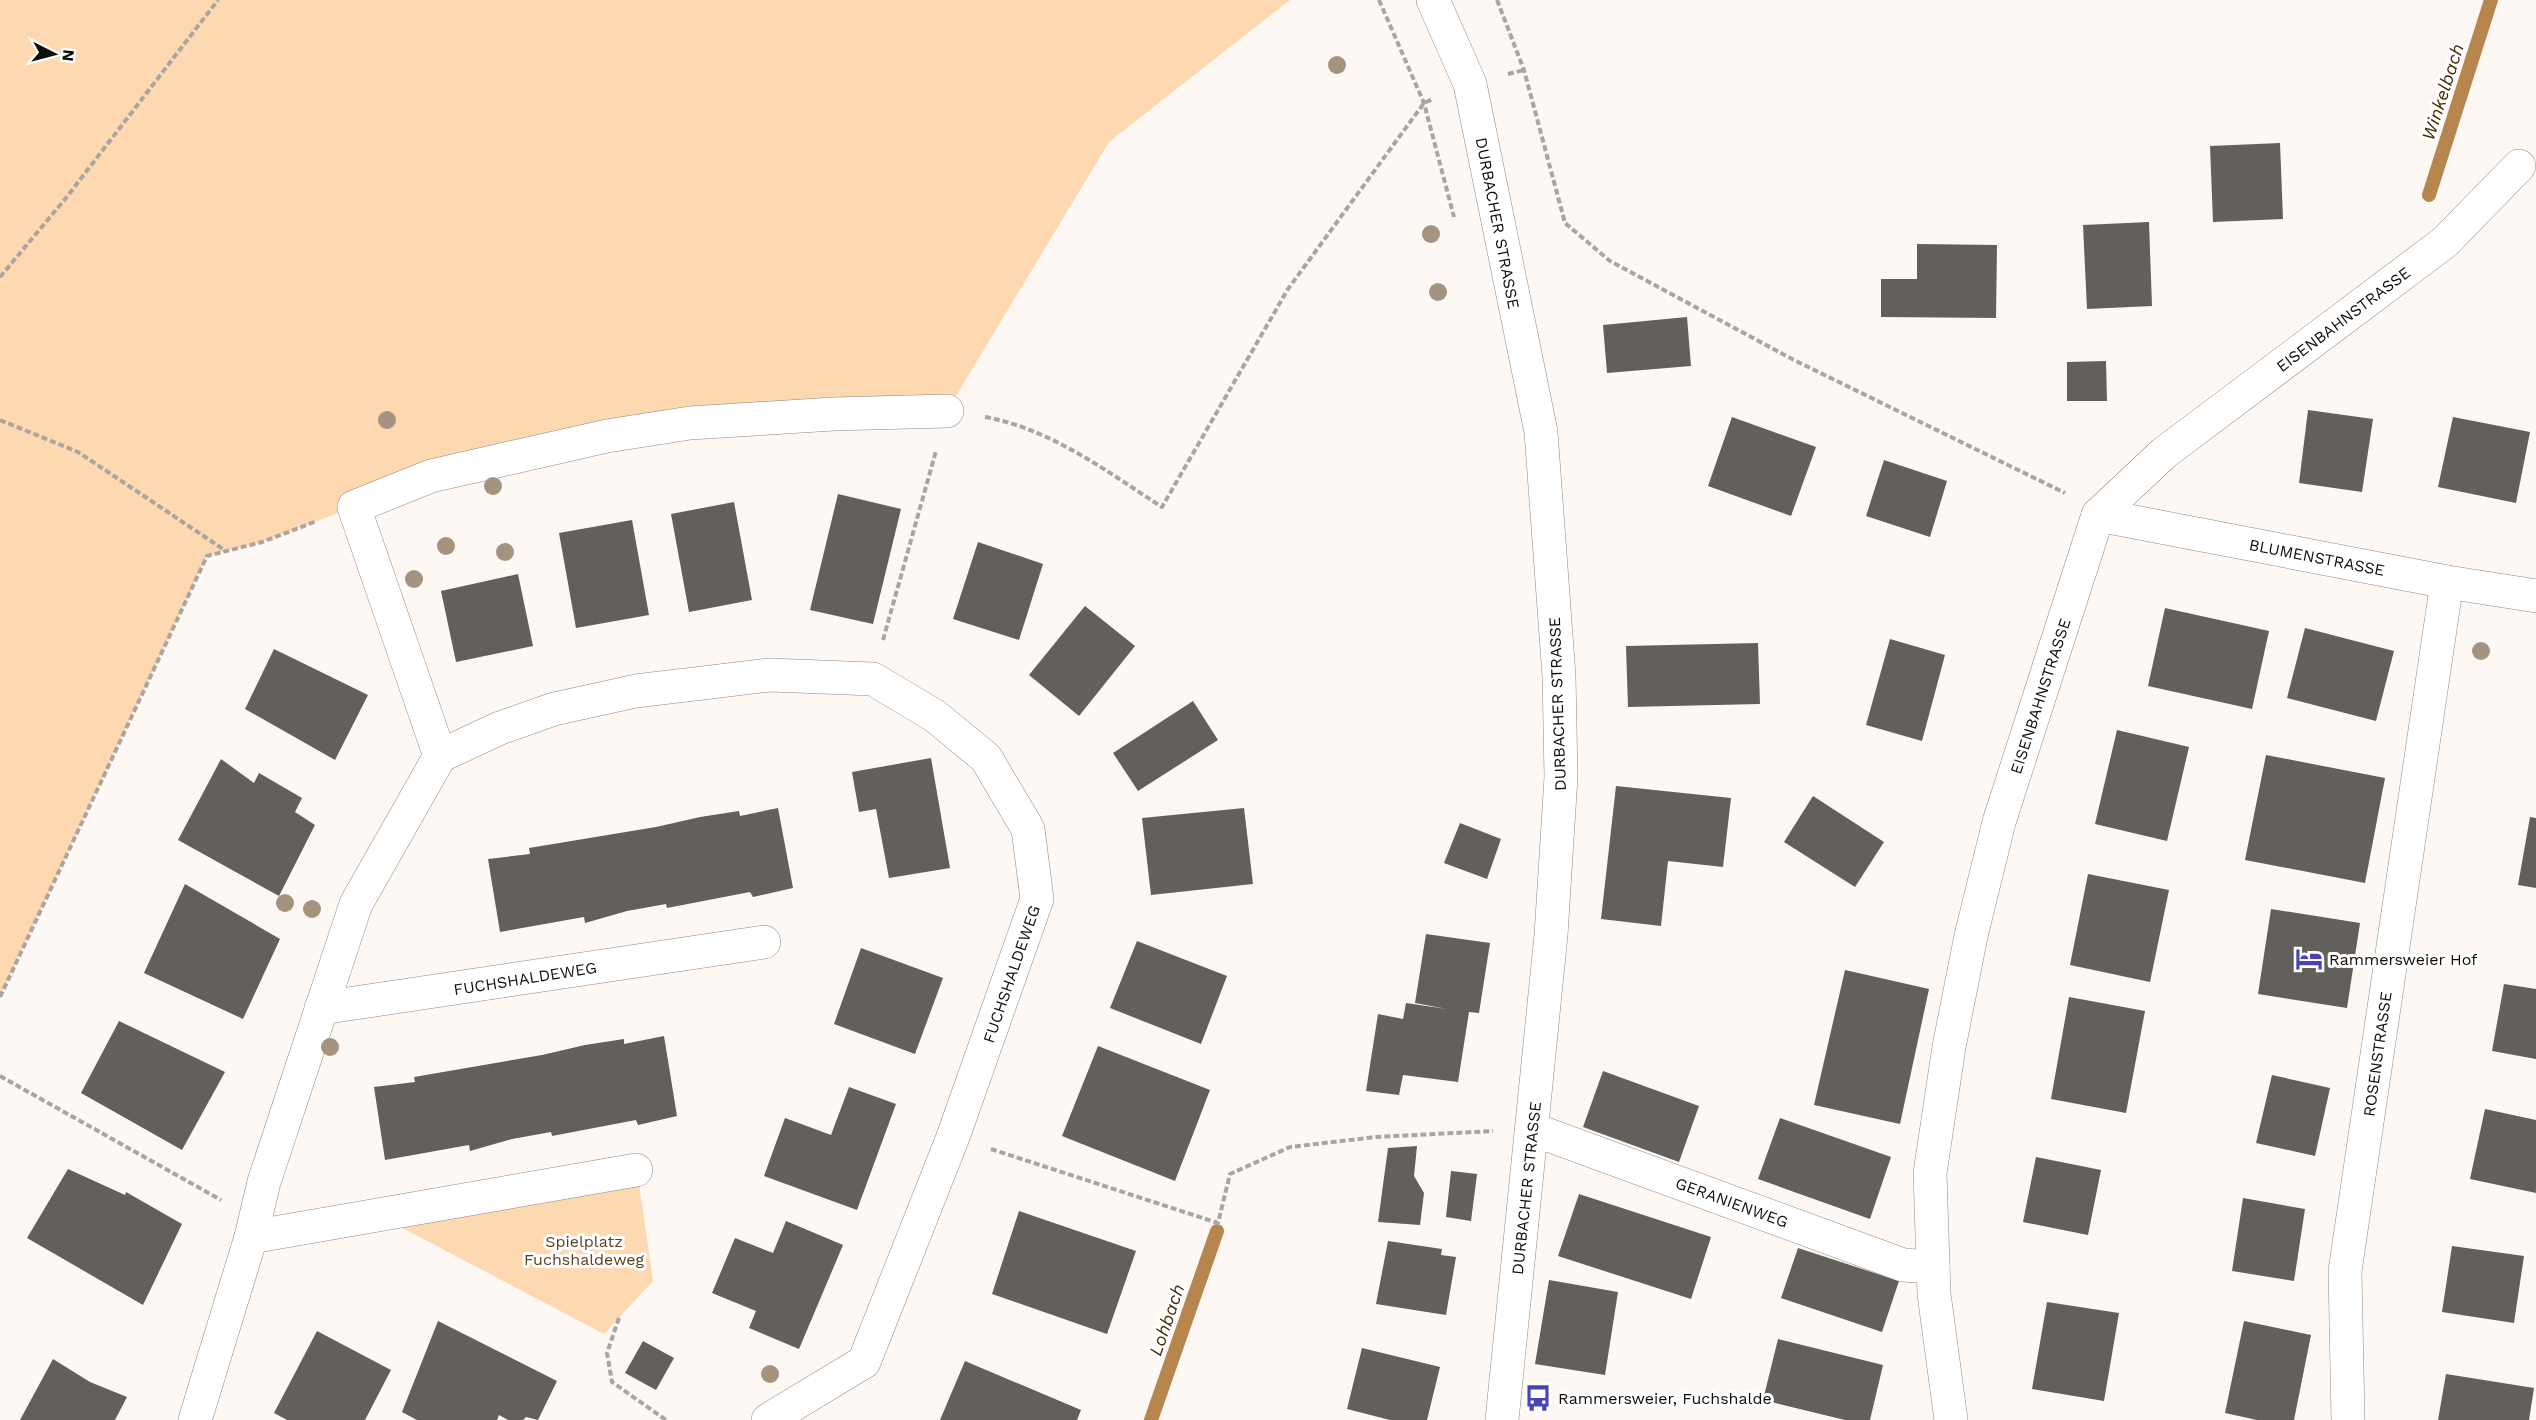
<svg xmlns="http://www.w3.org/2000/svg" width="2536" height="1420" viewBox="0 0 2536 1420" font-family="'Work Sans',sans-serif">
<style>
.green{fill:#fed8b0}
.lines{fill:none;stroke-linecap:round;stroke-linejoin:round}
.stream{stroke:#b6864e;stroke-width:14}
.building{fill:#635f5a}
.minor-casing{stroke:#8e8985;stroke-width:34}
.path{stroke:#a9a5a1;stroke-width:4;stroke-dasharray:6 3;stroke-linecap:butt}
.minor{stroke:#fff;stroke-width:33}
.tree{fill:#a5937f}
.labels{text-anchor:middle;stroke-width:6;stroke-linejoin:round;paint-order:stroke}
.street-label{font-size:16px;fill:#0f0d0b;stroke:#fff}
.poi-label{font-size:16px;fill:#0f0d0b;stroke:#fff;text-anchor:start}
.park-label{font-size:16px;fill:#5d4020;stroke:#fff}
.water-label{font-size:18px;font-style:italic;fill:#432905;stroke:#fff}
</style>
<rect width="100%" height="100%" fill="#fdf8f3"/>
<!-- green -->
<g class="green">
<path d="M0,0H1290L1109,142L947,411L690,423L354,507L262,542L207,556L0,997Z"/>
<path d="M638,1177L653,1281L604,1334L391,1222Z"/>
</g>
<g class="lines">
<!-- stream -->
<g class="stream">
<path d="M2429,195L2491,0"/>
<path d="M1151,1420L1217,1231"/>
</g>
</g>
<!-- building -->
<g class="building">
<path d="M2280,143L2283,219L2213,222L2210,146Z"/>
<path d="M2149,222L2152,306L2087,309L2083,225Z"/>
<path d="M1917,244L1997,245L1996,318L1881,317V279H1917Z"/>
<path d="M1687,317L1691,366L1607,373L1603,325Z"/>
<path d="M2106,361L2107,401H2067V362Z"/>
<path d="M2308,410L2373,419L2362,492L2299,483Z"/>
<path d="M1732,417L1816,447L1791,516L1708,486Z"/>
<path d="M2453,417L2530,432L2516,503L2438,487Z"/>
<path d="M1884,460L1947,481L1930,537L1866,516Z"/>
<path d="M838,494L901,509L873,624L810,610Z"/>
<path d="M734,502L752,600L689,612L671,514Z"/>
<path d="M632,520L649,615L576,628L559,533Z"/>
<path d="M978,542L1043,564L1019,640L953,619Z"/>
<path d="M518,574L533,646L456,662L441,591Z"/>
<path d="M1085,606L1135,646L1079,716L1029,675Z"/>
<path d="M2165,608L2269,631L2252,709L2148,686Z"/>
<path d="M2305,628L2394,651L2376,721L2287,698Z"/>
<path d="M1890,639L1945,655L1922,741L1866,725Z"/>
<path d="M1758,643L1760,704L1628,707L1626,646Z"/>
<path d="M274,649L368,695L335,760L245,709Z"/>
<path d="M1193,701L1218,740L1138,791L1113,753Z"/>
<path d="M2117,730L2189,747L2167,841L2095,824Z"/>
<path d="M2266,755L2385,778L2365,883L2245,860Z"/>
<path d="M931,758L950,868L889,878L876,809L859,812L852,772Z"/>
<path d="M221,759L254,783L259,773L302,798L295,812L315,825L279,896L178,840Z"/>
<path d="M1616,786L1731,798L1723,867L1668,861L1661,926L1601,919Z"/>
<path d="M1813,796L1884,842L1855,887L1784,842Z"/>
<path d="M778,808L793,888L753,897L750,892L667,908L666,904L627,911L585,923L584,917L500,932L488,859L530,854L529,848L656,827L700,817L739,811L740,816Z"/>
<path d="M1244,808L1253,884L1151,895L1142,818Z"/>
<path d="M2530,817L2536,818V888L2518,885Z"/>
<path d="M1460,823L1501,839L1487,879L1444,863Z"/>
<path d="M2088,874L2169,890L2150,982L2070,965Z"/>
<path d="M185,884L280,939L243,1019L144,973Z"/>
<path d="M2271,909L2360,923L2347,1008L2258,994Z"/>
<path d="M1426,934L1490,943L1479,1013L1469,1012L1458,1082L1403,1075L1399,1095L1366,1091L1378,1014L1403,1019L1406,1003L1447,1009L1415,1003Z"/>
<path d="M1137,941L1227,976L1201,1044L1110,1008Z"/>
<path d="M861,948L943,978L915,1054L834,1024Z"/>
<path d="M1845,970L1929,989L1900,1124L1814,1105Z"/>
<path d="M2504,984L2536,989V1059L2492,1051Z"/>
<path d="M2069,997L2145,1011L2126,1113L2051,1099Z"/>
<path d="M119,1021L225,1072L182,1150L81,1093Z"/>
<path d="M664,1036L677,1116L638,1125L636,1120L552,1136L551,1132L512,1139L470,1151L469,1145L385,1160L374,1087L415,1082L414,1077L542,1055L585,1045L624,1039V1044Z"/>
<path d="M1098,1046L1210,1090L1175,1181L1062,1136Z"/>
<path d="M1603,1071L1699,1106L1679,1162L1583,1127Z"/>
<path d="M2272,1075L2330,1088L2315,1156L2256,1143Z"/>
<path d="M849,1087L896,1104L857,1210L764,1176L785,1118L831,1135Z"/>
<path d="M2485,1109L2536,1120V1193L2470,1179Z"/>
<path d="M1780,1118L1891,1157L1870,1219L1758,1179Z"/>
<path d="M1417,1146L1414,1176L1424,1193L1420,1225L1378,1222L1388,1148Z"/>
<path d="M2036,1157L2101,1170L2088,1235L2023,1222Z"/>
<path d="M68,1169L125,1195L126,1192L182,1224L143,1305L27,1238Z"/>
<path d="M1451,1171L1477,1174L1471,1221L1446,1217Z"/>
<path d="M1579,1194L1711,1237L1691,1299L1558,1256Z"/>
<path d="M2243,1198L2305,1209L2294,1281L2232,1271Z"/>
<path d="M1019,1211L1136,1251L1107,1334L992,1294Z"/>
<path d="M786,1221L843,1245L799,1349L749,1328L756,1311L712,1293L735,1238L773,1253Z"/>
<path d="M1388,1241L1442,1249L1441,1255L1456,1257L1446,1315L1376,1304Z"/>
<path d="M2452,1246L2524,1256L2514,1323L2442,1312Z"/>
<path d="M1798,1248L1899,1281L1882,1332L1781,1298Z"/>
<path d="M1549,1280L1618,1292L1605,1375L1535,1364Z"/>
<path d="M2047,1302L2119,1313L2104,1401L2032,1389Z"/>
<path d="M438,1321L557,1381L538,1420L526,1417L523,1420H508L499,1415L497,1420H417L402,1412Z"/>
<path d="M2244,1321L2311,1335L2294,1420H2257L2225,1413Z"/>
<path d="M317,1331L391,1370L365,1420H287L274,1413Z"/>
<path d="M1778,1339L1883,1365L1870,1420H1845L1763,1400Z"/>
<path d="M643,1341L674,1358L656,1390L625,1373Z"/>
<path d="M1362,1348L1440,1367L1427,1420H1390L1347,1409Z"/>
<path d="M53,1359L90,1382L127,1397L115,1420H20Z"/>
<path d="M965,1361L1081,1410L1077,1420H940Z"/>
<path d="M2446,1374L2534,1388L2529,1420H2438Z"/>
</g>
<g class="lines">
<defs>
<g id="minor">
<path d="M1433,0L1470,84L1541,432L1559,676L1561,777L1551,935L1502,1420"/>
<path d="M2098,515L2447,582L2536,596"/>
<path d="M440,756L354,507L431,476L607,436L690,423L834,414L947,411"/>
<path d="M321,1008L764,942"/>
<path d="M1532,1129L1903,1265L1933,1267"/>
<path d="M251,1237L636,1170"/>
<path d="M195,1420L251,1237L264,1182L356,904L440,756L500,728L554,709L636,691L770,675L873,679L935,716L986,758L1028,829L1037,899L953,1137L864,1362L768,1420"/>
<path d="M1951,1420L1934,1294L1930,1173L1949,1047L1971,936L1999,822L2098,515L2164,453L2445,242L2519,166"/>
<path d="M2348,1420L2345,1271L2447,582"/>
</g>
</defs>
<!-- minor casing -->
<use href="#minor" class="minor-casing"/>
<!-- path -->
<g class="path">
<path d="M1379,0L1424,103L1454,217"/>
<path d="M1497,0L1524,70L1565,223L1610,261L1792,359L2065,493"/>
<path d="M1508,74L1524,70"/>
<path d="M0,277L66,198L218,0"/>
<path d="M985,417C1051,429 1106,471 1162,507L1288,289L1424,103L1433,99"/>
<path d="M0,420L78,452L226,551"/>
<path d="M883,640L936,451"/>
<path d="M0,997L207,556L262,542L317,521"/>
<path d="M0,1076L221,1200"/>
<path d="M991,1149L1218,1223L1230,1174L1290,1147L1376,1137L1493,1131"/>
<path d="M619,1318L607,1353L612,1382L666,1420"/>
</g>
<!-- minor -->
<use href="#minor" class="minor"/>
</g>
<!-- trees -->
<g class="tree">
<circle cx="1337" cy="65" r="9"/>
<circle cx="1431" cy="234" r="9"/>
<circle cx="1438" cy="292" r="9"/>
<circle cx="387" cy="420" r="9"/>
<circle cx="493" cy="486" r="9"/>
<circle cx="446" cy="546" r="9"/>
<circle cx="505" cy="552" r="9"/>
<circle cx="414" cy="579" r="9"/>
<circle cx="2481" cy="651" r="9"/>
<circle cx="285" cy="903" r="9"/>
<circle cx="312" cy="909" r="9"/>
<circle cx="330" cy="1047" r="9"/>
<circle cx="770" cy="1374" r="9"/>
</g>
<!-- icons -->
<defs>
<symbol id="hotel-bare" viewBox="-9 -9 18 18"><path d="M-6-4.5h1.5V1H6V5H4.5V3h-9V5H-6ZM-4 0a1.8 1.8 0 1 1 3.6 0ZM.5 0V-2.5h3Q6-2.5 6 0Z" fill="#4943ba" stroke="#fff" stroke-width="2.5" paint-order="stroke"/></symbol>
<symbol id="bus-bare" viewBox="-9 -9 18 18"><path d="M-5-6H5V4H4V6H2V4H-2V6H-4V4H-5ZM-3.5-4V0h7V-4ZM-3.5 1.2v1.5H-2V1.2ZM2 1.2v1.5H3.5V1.2Z" fill="#4943ba" stroke="#fff" stroke-width="2.5" paint-order="stroke"/></symbol>
</defs>
<g fill-rule="evenodd">
<use href="#hotel-bare" x="2290" y="940" width="38" height="38"/>
<use href="#bus-bare" x="1519" y="1379" width="38" height="38"/>
</g>
<g class="labels">
<!-- street labels -->
<g class="street-label">
<text transform="translate(1498 223) rotate(79)" y="6">DURBACHER STRASSE</text>
<text transform="translate(2343 319) rotate(-37)" y="6">EISENBAHNSTRASSE</text>
<text transform="translate(2317 557) rotate(11)" y="6">BLUMENSTRASSE</text>
<text transform="translate(2040 696) rotate(-72)" y="6">EISENBAHNSTRASSE</text>
<text transform="translate(1557 704) rotate(-92)" y="6">DURBACHER STRASSE</text>
<text transform="translate(1011 974) rotate(-71)" y="6">FUCHSHALDEWEG</text>
<text transform="translate(525 978) rotate(-9)" y="6">FUCHSHALDEWEG</text>
<text transform="translate(2377 1054) rotate(-82)" y="6">ROSENSTRASSE</text>
<text transform="translate(1526 1188) rotate(-84)" y="6">DURBACHER STRASSE</text>
<text transform="translate(1732 1202) rotate(20)" y="6">GERANIENWEG</text>
</g>
<!-- poi labels -->
<g class="poi-label">
<text x="2329" y="965">Rammersweier Hof</text>
<text x="1558" y="1404">Rammersweier, Fuchshalde</text>
</g>
<!-- park labels -->
<g class="park-label">
<text x="584" y="1247">Spielplatz<tspan x="584" dy="18">Fuchshaldeweg</tspan></text>
</g>
<!-- water labels -->
<g class="water-label">
<text transform="translate(2443 92) rotate(-72)" y="6">Winkelbach</text>
<text transform="translate(1167 1320) rotate(-71)" y="6">Lohbach</text>
</g>
</g>
<!-- north arrow -->
<g transform="translate(54 54) rotate(96)" stroke="#ffffff" stroke-width="4.5" paint-order="stroke">
<path d="M0-4.5L10 22L0 15L-10 22Z" fill="#0f0d0b"/>
<text y="-9" font-size="16" font-weight="bold" text-anchor="middle" fill="#0f0d0b">N</text>
</g>
</svg>
